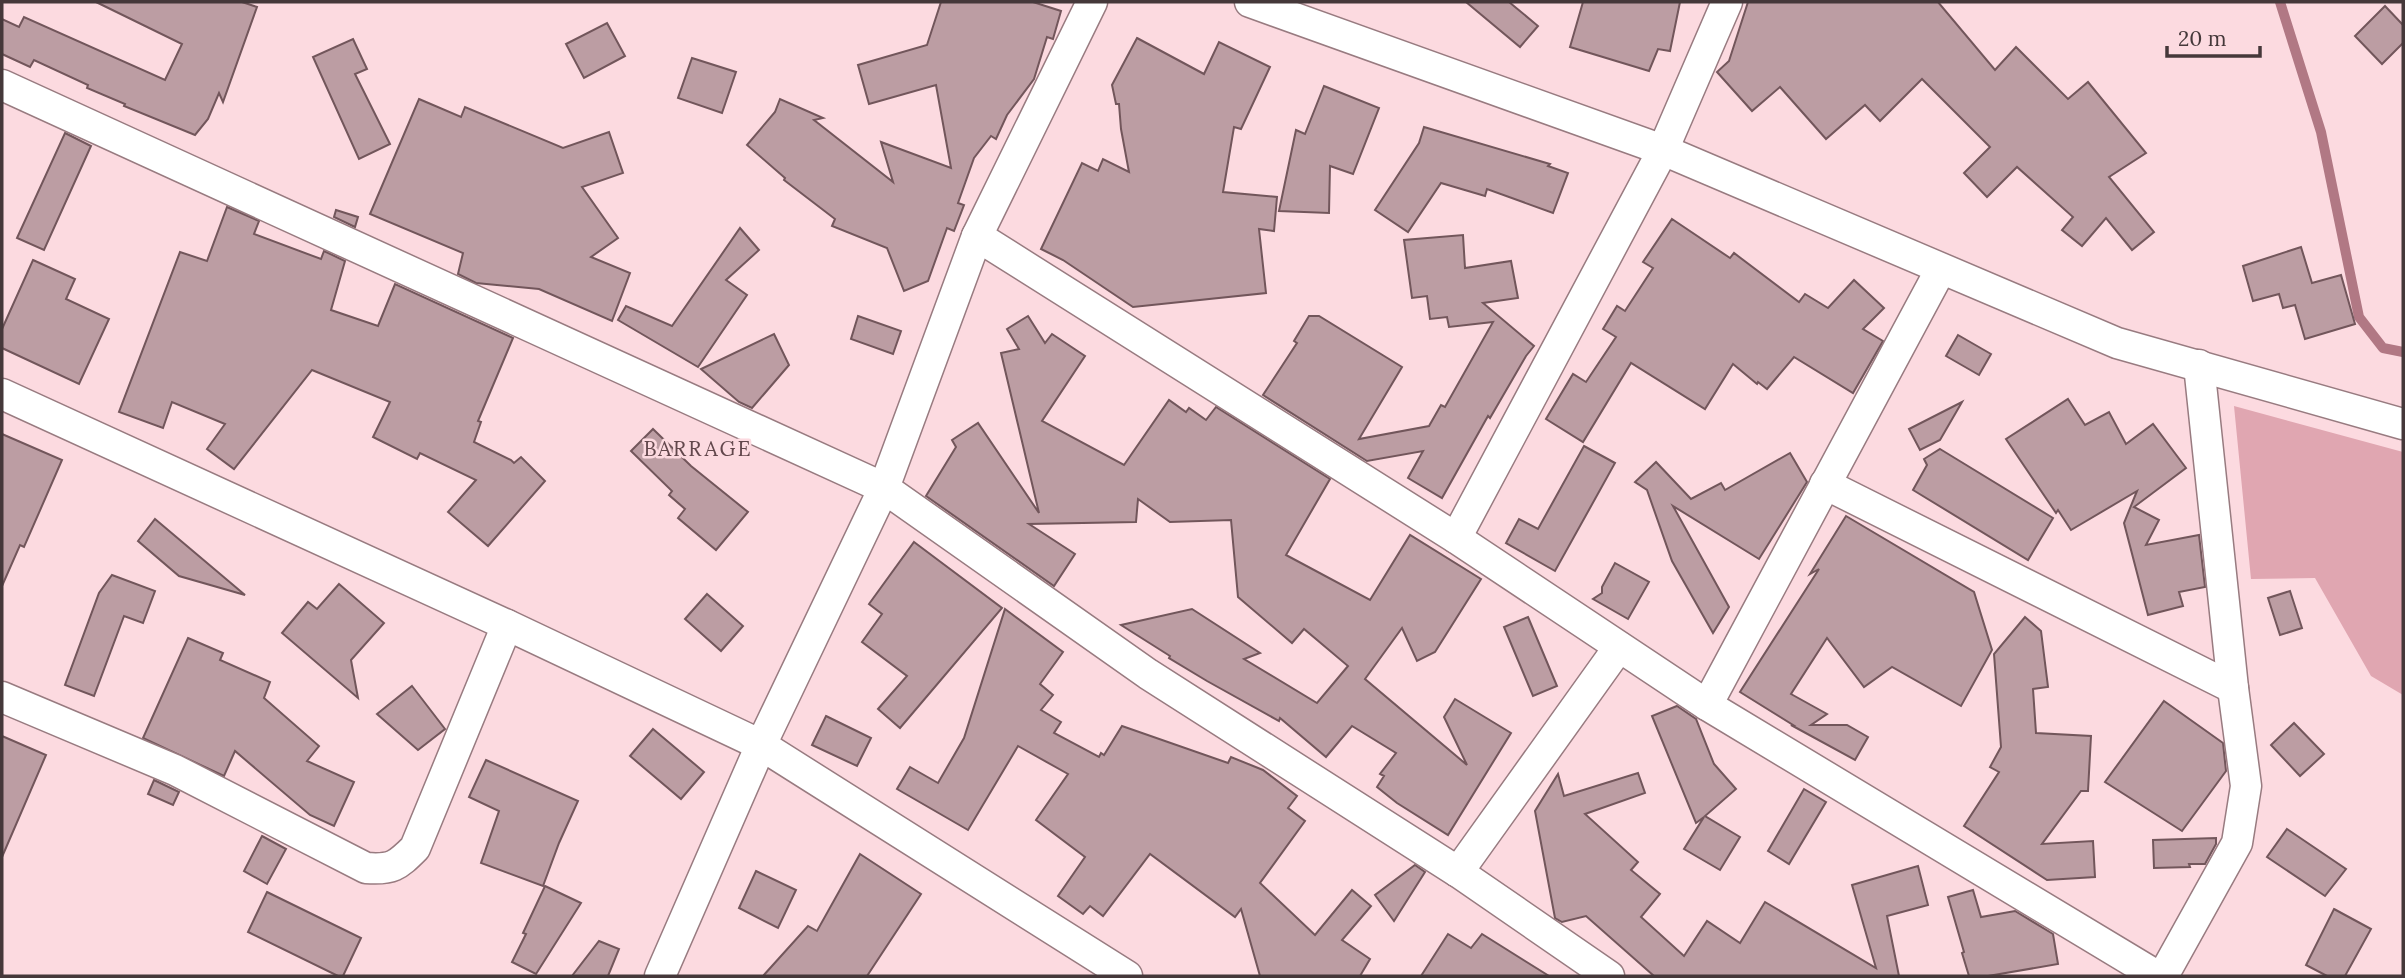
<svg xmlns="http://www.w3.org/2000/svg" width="2405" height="978" viewBox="0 0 2405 978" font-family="Lora,serif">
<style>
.green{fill:#e0a6b1}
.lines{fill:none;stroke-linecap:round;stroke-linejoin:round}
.stream{stroke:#b17884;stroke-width:10}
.building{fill:#bc9da3;stroke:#72565b;stroke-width:2}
.street-casing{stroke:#987b80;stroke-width:33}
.street{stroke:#fff;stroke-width:30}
.labels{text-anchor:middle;stroke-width:5;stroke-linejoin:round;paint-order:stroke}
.quarter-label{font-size:21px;letter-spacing:2px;fill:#62474c;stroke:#fcdae0}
</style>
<rect width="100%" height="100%" fill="#fcdae0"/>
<!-- green -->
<path class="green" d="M2234,406L2403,452V695L2371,676L2315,578L2251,579Z"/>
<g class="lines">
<!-- stream -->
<path class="stream" d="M2280,2L2321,132L2359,317L2383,348L2403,352"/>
</g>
<!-- building -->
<g class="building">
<path d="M96,2H242L257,7L223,102L219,93L208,119L195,135L124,106L125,104L87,88L88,85L34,60L30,67L2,54V19L19,27L24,17L165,80L182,44Z"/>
<path d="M941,2H1033L1061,11L1053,39L1047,37L1034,79L1007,115L996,139L991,136L974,158L958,203L964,205L954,231L947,228L928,281L904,291L887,248L832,226L835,219L784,180L785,178L747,145L775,112L780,99L823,118L814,120L893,182L881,142L951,168L936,85L869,104L858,65L927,45Z"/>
<path d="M1466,2H1509L1538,26L1520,47Z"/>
<path d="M1583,2H1680L1670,51L1658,49L1649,71L1570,47Z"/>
<path d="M1748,2H1938L1995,70L2016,47L2068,99L2088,82L2146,153L2109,177L2154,232L2132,250L2106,218L2082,246L2062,230L2073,217L2017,167L1987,197L1964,173L1990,147L1922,79L1880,121L1865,105L1826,139L1780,87L1752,111L1717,72L1729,61Z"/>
<path d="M2385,6L2403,25V43L2382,64L2355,36Z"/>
<path d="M607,23L625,56L584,78L566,44Z"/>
<path d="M1137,38L1204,74L1219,42L1270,67L1241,129L1234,127L1223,192L1277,197L1274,231L1259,229L1266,293L1133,307L1063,260L1041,249L1082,163L1098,171L1103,159L1129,172L1121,129L1119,104H1116L1112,85Z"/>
<path d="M353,39L367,69L355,74L390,144L359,159L313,57Z"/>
<path d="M692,58L736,72L722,113L678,98Z"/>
<path d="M1324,86L1379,108L1353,174L1330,166L1329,213L1279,211L1296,130L1305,134Z"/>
<path d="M419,99L461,117L465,107L563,148L609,132L623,173L582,187L618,238L591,257L630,273L612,321L539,289L476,283L458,274L463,253L370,214Z"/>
<path d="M1424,127L1550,164L1548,166L1568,173L1553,213L1487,189L1485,196L1441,183L1408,232L1375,210L1419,143Z"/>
<path d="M65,133L91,146L44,250L17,238Z"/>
<path d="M227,207L259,221L254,234L321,259L324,251L345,261L331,310L378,326L395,284L513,338L478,421L481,422L474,442L511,460L514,463L521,457L545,481L488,546L448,512L476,480L420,453L417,459L373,437L390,402L312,370L234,469L207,449L225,424L172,402L163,428L119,412L180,252L207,261Z"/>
<path d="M336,210L358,217L355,227L334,217Z"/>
<path d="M1672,219L1730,258L1734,253L1799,302L1805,294L1828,308L1854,280L1884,308L1863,329L1883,341L1853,393L1794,357L1767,389L1758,382L1757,384L1733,364L1705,409L1631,363L1583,442L1546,419L1573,374L1586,382L1616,337L1603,329L1617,306L1625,311L1653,268L1643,262Z"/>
<path d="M740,228L759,250L726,280L747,295L698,367L618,320L626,306L672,326Z"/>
<path d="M1463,235L1465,268L1511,261L1518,298L1483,303L1534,346L1526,356L1490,418L1488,416L1442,498L1408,478L1423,451L1367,461L1263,395L1297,343L1294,341L1309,316H1319L1402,367L1359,439L1429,426L1441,405L1445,407L1493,322L1449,327L1447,317L1430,319L1427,296L1412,298L1404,240Z"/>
<path d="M2301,247L2312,283L2341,275L2355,324L2305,339L2295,305L2283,308L2279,294L2253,301L2243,266Z"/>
<path d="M33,260L75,279L66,299L109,319L79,384L2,348V329Z"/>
<path d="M858,316L901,331L893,354L851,339Z"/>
<path d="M1028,316L1045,343L1052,334L1085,356L1042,421L1124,465L1169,400L1186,412L1189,408L1206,420L1216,407L1330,479L1286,555L1370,600L1410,535L1481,579L1435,652L1417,661L1402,628L1365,679L1467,765L1444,717L1455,699L1511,733L1448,835L1397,803L1377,787L1384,776L1380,774L1396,753L1352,726L1326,757L1280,718L1279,721L1207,681L1169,658L1170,656L1121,625L1192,609L1260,653L1244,659L1317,703L1348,666L1304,629L1292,643L1238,597L1231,520L1170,522L1138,499L1136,522L1029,524L1075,554L1054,586L926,496L956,447L952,440L978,423L1039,513L1001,353L1019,349L1007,329Z"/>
<path d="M774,334L789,365L752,408L739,402L701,369Z"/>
<path d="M1958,335L1991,354L1979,375L1946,356Z"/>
<path d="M2068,399L2085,425L2109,412L2126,444L2153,424L2186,468L2134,507L2159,520L2146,545L2199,535L2205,587L2179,592L2183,606L2148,615L2124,523L2137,491L2071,530L2058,510L2056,513L2006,439Z"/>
<path d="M1962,402L1940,440L1920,450L1909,429Z"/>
<path d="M653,429L691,466L748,512L716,550L678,518L685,509L669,495L672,491L631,451Z"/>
<path d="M2,434L62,460L24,547L20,545L2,586Z"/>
<path d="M1584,446L1615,463L1555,571L1506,543L1519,519L1538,529Z"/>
<path d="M1940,449L2053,518L2028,560L1913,490L1927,465L1924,459Z"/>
<path d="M1790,453L1807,482L1759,559L1673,506L1729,607L1713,633L1672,561L1647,490L1635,482L1656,462L1691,499L1721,483L1725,490Z"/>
<path d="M1846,516L1974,592L1992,650L1961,706L1892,667L1864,687L1827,638L1791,694L1827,714L1811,725H1847L1868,737L1855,760L1791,725H1793L1740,692L1819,569L1810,574Z"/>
<path d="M155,519L245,595L179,576L138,541Z"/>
<path d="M914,542L1002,608L900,728L878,709L907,676L862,642L882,614L869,604Z"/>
<path d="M1615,563L1649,582L1628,619L1593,599L1602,593V587Z"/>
<path d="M112,575L155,591L143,623L124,616L94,696L65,685L99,593Z"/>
<path d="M339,584L384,623L351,660L358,698L282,633L308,602L317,609Z"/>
<path d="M2290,591L2302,628L2280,635L2268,598Z"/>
<path d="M707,594L743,626L721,651L685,619Z"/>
<path d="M1005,609L1063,652L1040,684L1053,695L1041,710L1061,722L1054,733L1099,757L1101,753L1104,755L1122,726L1228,763L1231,757L1263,770L1297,796L1288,808L1305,821L1260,883L1315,935L1352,890L1371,906L1342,940L1370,959L1360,976H1260L1241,909L1235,917L1150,854L1103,916L1090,906L1083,914L1058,896L1085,857L1036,820L1068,774L1018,746L968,830L897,789L910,767L938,783L964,738Z"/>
<path d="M1528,617L1557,686L1533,696L1504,627Z"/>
<path d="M2025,617L2041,631L2048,687L2033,689L2036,733L2091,736L2088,791H2081L2042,844L2093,841L2095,877L2047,880L1964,826L1999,772L1990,767L2001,747L1994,654Z"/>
<path d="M188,638L223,653L220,660L270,682L264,698L319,746L307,761L354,782L334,826L310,815L235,751L224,776L143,738Z"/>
<path d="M412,686L445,729L418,750L377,714Z"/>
<path d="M2164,701L2223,743L2226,771L2182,831L2105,782Z"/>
<path d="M1677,706L1696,719L1714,764L1736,789L1705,816L1740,837L1720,870L1684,849L1704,817L1696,823L1652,716Z"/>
<path d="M826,716L871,738L857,766L812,745Z"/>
<path d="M2294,723L2324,754L2300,776L2271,745Z"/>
<path d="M653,729L704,772L681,799L630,756Z"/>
<path d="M2,736L46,755L2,857Z"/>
<path d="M486,760L578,801L559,843L543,886L481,863L499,811L469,797Z"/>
<path d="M1638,773L1645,793L1585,814L1638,862L1631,870L1660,894L1641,917L1684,956L1707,921L1740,943L1765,902L1876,968L1852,885L1918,866L1928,905L1887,916L1899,976H1654L1586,916L1562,922L1555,918L1535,811L1558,774L1564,796Z"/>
<path d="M154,780L179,792L173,805L148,794Z"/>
<path d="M1804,789L1826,802L1789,864L1768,851Z"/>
<path d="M2287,829L2346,869L2325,896L2267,857Z"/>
<path d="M262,836L286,849L267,884L244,871Z"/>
<path d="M2216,838V844L2205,864H2189L2190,867L2154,868L2153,840Z"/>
<path d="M860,854L921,894L867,976H763L808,926L817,931Z"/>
<path d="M1415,865L1425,872L1394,921L1375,895Z"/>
<path d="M756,871L796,890L778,928L739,908Z"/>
<path d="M545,886L581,903L536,974L512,962L526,934L523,933Z"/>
<path d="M1973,890L1981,917L2015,911L2053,934L2058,964L1988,976H1969L1962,953L1964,952L1948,897Z"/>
<path d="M267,892L361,938L343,976H338L248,932Z"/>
<path d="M2334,909L2371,929L2345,976H2327L2306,965Z"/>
<path d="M1448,934L1471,948L1482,934L1549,976H1421Z"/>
<path d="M599,941L619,949L608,976H572Z"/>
</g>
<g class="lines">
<defs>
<g id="street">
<path d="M1250,2L1663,150L2117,343L2403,424"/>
<path d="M2,85L884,488L1148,674L1458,872L1609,976"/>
<path d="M977,236L1456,538L1707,705L2157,976"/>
<path d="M2,394L507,625L761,745L1127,976"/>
<path d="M1825,484L2233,688"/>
<path d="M1456,538L1663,150L1727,2"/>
<path d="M2,697L175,770L366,868C392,870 397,866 415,848L507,625"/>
<path d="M1707,705L1941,269"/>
<path d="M1458,872L1619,647"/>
<path d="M660,976L761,745L884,488L977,236L1092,2"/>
<path d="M2163,976L2237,843L2246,786L2233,688L2199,365"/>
</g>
</defs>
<!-- street casing -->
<use href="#street" class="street-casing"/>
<!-- street -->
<use href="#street" class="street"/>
</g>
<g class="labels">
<!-- quarter labels -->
<g class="quarter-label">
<text x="698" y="456">BARRAGE</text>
</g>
</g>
<!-- border -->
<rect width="2405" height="978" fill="none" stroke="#45383a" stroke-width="7"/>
<!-- scale -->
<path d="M2167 46v10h93v-10" fill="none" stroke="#45383a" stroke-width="3.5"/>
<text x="2178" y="46" font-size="21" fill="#45383a" stroke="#fcdae0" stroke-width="5" paint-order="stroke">20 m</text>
</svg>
